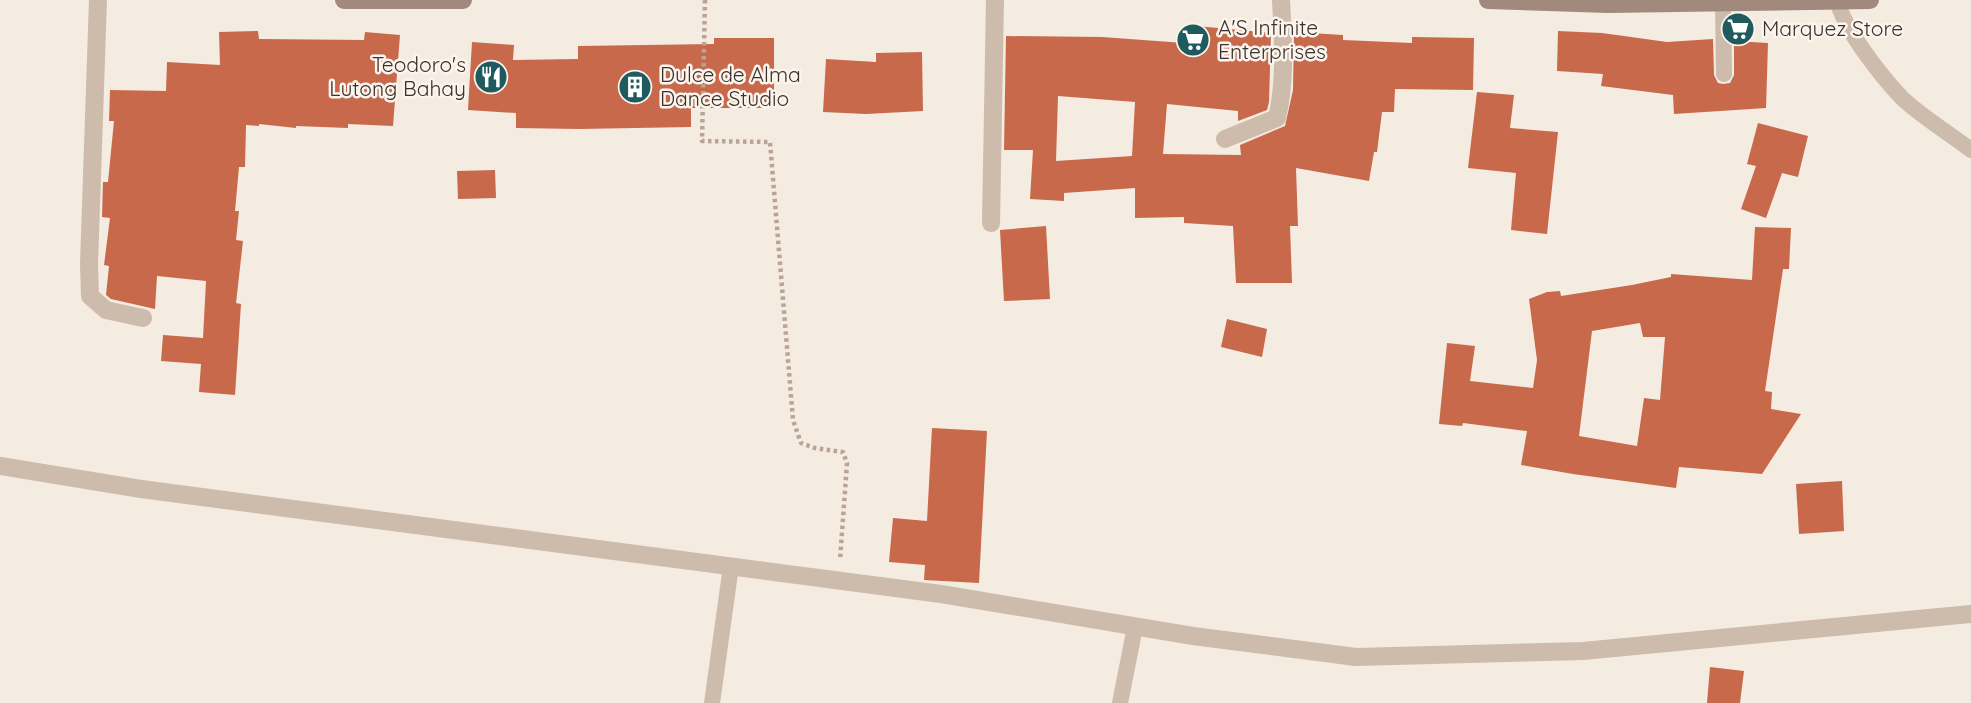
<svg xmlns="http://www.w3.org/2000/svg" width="1971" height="703" viewBox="0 0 1971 703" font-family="Quicksand,sans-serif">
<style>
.building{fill:#c8694b;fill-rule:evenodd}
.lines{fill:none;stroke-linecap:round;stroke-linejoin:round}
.path{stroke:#b9a596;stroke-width:4.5;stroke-dasharray:3.5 3.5;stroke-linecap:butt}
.lane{stroke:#cdbbac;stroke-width:16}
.street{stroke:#cdbbac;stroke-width:18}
.secondary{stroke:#a18a7d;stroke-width:18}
.labels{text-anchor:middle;stroke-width:5;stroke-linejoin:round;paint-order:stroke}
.poi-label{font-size:21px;fill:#3b302b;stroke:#fbf5ee;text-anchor:start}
</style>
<rect width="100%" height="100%" fill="#f4ebe1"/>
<!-- building -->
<g class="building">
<path d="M1186,25L1271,33L1269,102L1267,110L1238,121V111L1167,104L1163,154L1241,155L1240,145L1285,126L1293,90L1294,32L1343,35V40L1412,43V37L1474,38L1473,90L1395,89L1394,112H1382L1377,152H1374L1369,181L1296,168L1298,226H1290L1292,283H1236L1233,226L1184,223V217L1135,218V188L1064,193V201L1030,199L1033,150H1004L1006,36L1102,37L1184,43ZM1058,96L1135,102L1132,156L1056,161Z"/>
<path d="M258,31L259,39L364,40L365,32L400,35L393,126L348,124V128L296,126V128L259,124V126L246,125L245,167H239L235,211H239L236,240L243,241L236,303L241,304L235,395L199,392L201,364L161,361L163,335L203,338L206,281L157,276L155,309L111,299L106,295L109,266L104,265L110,218L102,217L103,182H108L114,121H109L110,90L166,91L167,62L220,65L219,32Z"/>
<path d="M1558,31L1602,33L1667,42L1713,39L1714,75L1718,83L1723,84L1730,83L1734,75V41L1768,43L1766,108L1674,114L1673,95L1601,86L1603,74L1557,71Z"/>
<path d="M714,38H774V108H691V127L579,129L516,128V113L468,110L472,42L514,45L513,60L578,59V46L714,44Z"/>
<path d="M922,52L923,111L866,114L823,112L826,59L876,62V53Z"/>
<path d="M1477,92L1514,95L1510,128L1558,132L1547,234L1511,230L1516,173L1468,168Z"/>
<path d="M1758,123L1808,136L1798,177L1782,173L1766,218L1741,209L1756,166L1747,164Z"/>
<path d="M495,170L496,198L458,199L457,171Z"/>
<path d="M1046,226L1050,299L1004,301L1000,230Z"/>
<path d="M1755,227L1791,228L1789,269H1783L1765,391L1772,392L1771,409L1801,414L1762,474L1679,467L1676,488L1573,474L1521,465L1527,431L1463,423L1462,426L1439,424L1447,343L1475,346L1470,381L1533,388L1537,360L1529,299L1547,292L1560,291L1561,296L1632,285L1671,277V274L1752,280ZM1640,323L1643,337H1665L1660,400L1644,398L1637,446L1579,436L1592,331Z"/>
<path d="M1227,319L1267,329L1262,357L1221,347Z"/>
<path d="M932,428L987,431L979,583L924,580L925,565L889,562L893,518L927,521Z"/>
<path d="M1842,481L1844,531L1799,534L1796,484Z"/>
<path d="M1710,667L1744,671L1740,703H1707Z"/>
</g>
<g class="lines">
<!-- path -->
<path class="path" d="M705,0L702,141L770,142L793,420L801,443L815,448L843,452L847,463L840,560"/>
<!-- lane -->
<g class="lane">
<path d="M1837,0C1844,29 1881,76 1902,98C1922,117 1949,133 1971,150"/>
<path d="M1723,2L1724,74"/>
<path d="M712,703L731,566"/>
<path d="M1120,703L1135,627"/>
</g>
<!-- street -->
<g class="street">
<path d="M98,0L89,264L90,296L106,310L143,318"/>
<path d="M1225,139L1277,118C1286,79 1283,40 1281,0"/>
<path d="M991,223L995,0"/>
<path d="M0,466L141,489L941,594L1193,636L1356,657L1583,651L1971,614"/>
</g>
<!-- secondary -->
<g class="secondary">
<path d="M344,0H463"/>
<path d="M1488,0L1608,4L1870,0"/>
</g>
</g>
<!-- icons -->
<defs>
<symbol id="supermarket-disc" viewBox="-11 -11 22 22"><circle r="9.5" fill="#1f5a5e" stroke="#fbf5ee"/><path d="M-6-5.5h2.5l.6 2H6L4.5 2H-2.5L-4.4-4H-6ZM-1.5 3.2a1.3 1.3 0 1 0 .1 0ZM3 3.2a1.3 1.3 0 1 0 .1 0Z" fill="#fff"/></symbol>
<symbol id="restaurant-disc" viewBox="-11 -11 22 22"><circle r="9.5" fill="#1f5a5e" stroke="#fbf5ee"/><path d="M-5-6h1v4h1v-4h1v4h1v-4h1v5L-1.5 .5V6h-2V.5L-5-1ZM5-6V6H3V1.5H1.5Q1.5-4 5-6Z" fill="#fff"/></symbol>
<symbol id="building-disc" viewBox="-11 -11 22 22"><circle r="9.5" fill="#1f5a5e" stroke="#fbf5ee"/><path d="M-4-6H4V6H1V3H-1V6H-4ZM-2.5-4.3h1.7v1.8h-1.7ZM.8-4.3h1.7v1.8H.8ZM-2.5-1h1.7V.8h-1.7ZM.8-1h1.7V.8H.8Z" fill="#fff"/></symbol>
</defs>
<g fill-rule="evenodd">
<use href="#supermarket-disc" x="1719" y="10" width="38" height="38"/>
<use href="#supermarket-disc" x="1174" y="21" width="38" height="38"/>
<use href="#restaurant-disc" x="472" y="58" width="38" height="38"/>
<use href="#building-disc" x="616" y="68" width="38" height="38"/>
</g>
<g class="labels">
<!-- poi labels -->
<g class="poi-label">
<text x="1218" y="35">A'S Infinite<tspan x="1218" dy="24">Enterprises</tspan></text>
<text x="1762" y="36">Marquez Store</text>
<text x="466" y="72" text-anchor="end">Teodoro's<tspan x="466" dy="24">Lutong Bahay</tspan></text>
<text x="660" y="82">Dulce de Alma<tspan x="660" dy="24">Dance Studio</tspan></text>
</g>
</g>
</svg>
